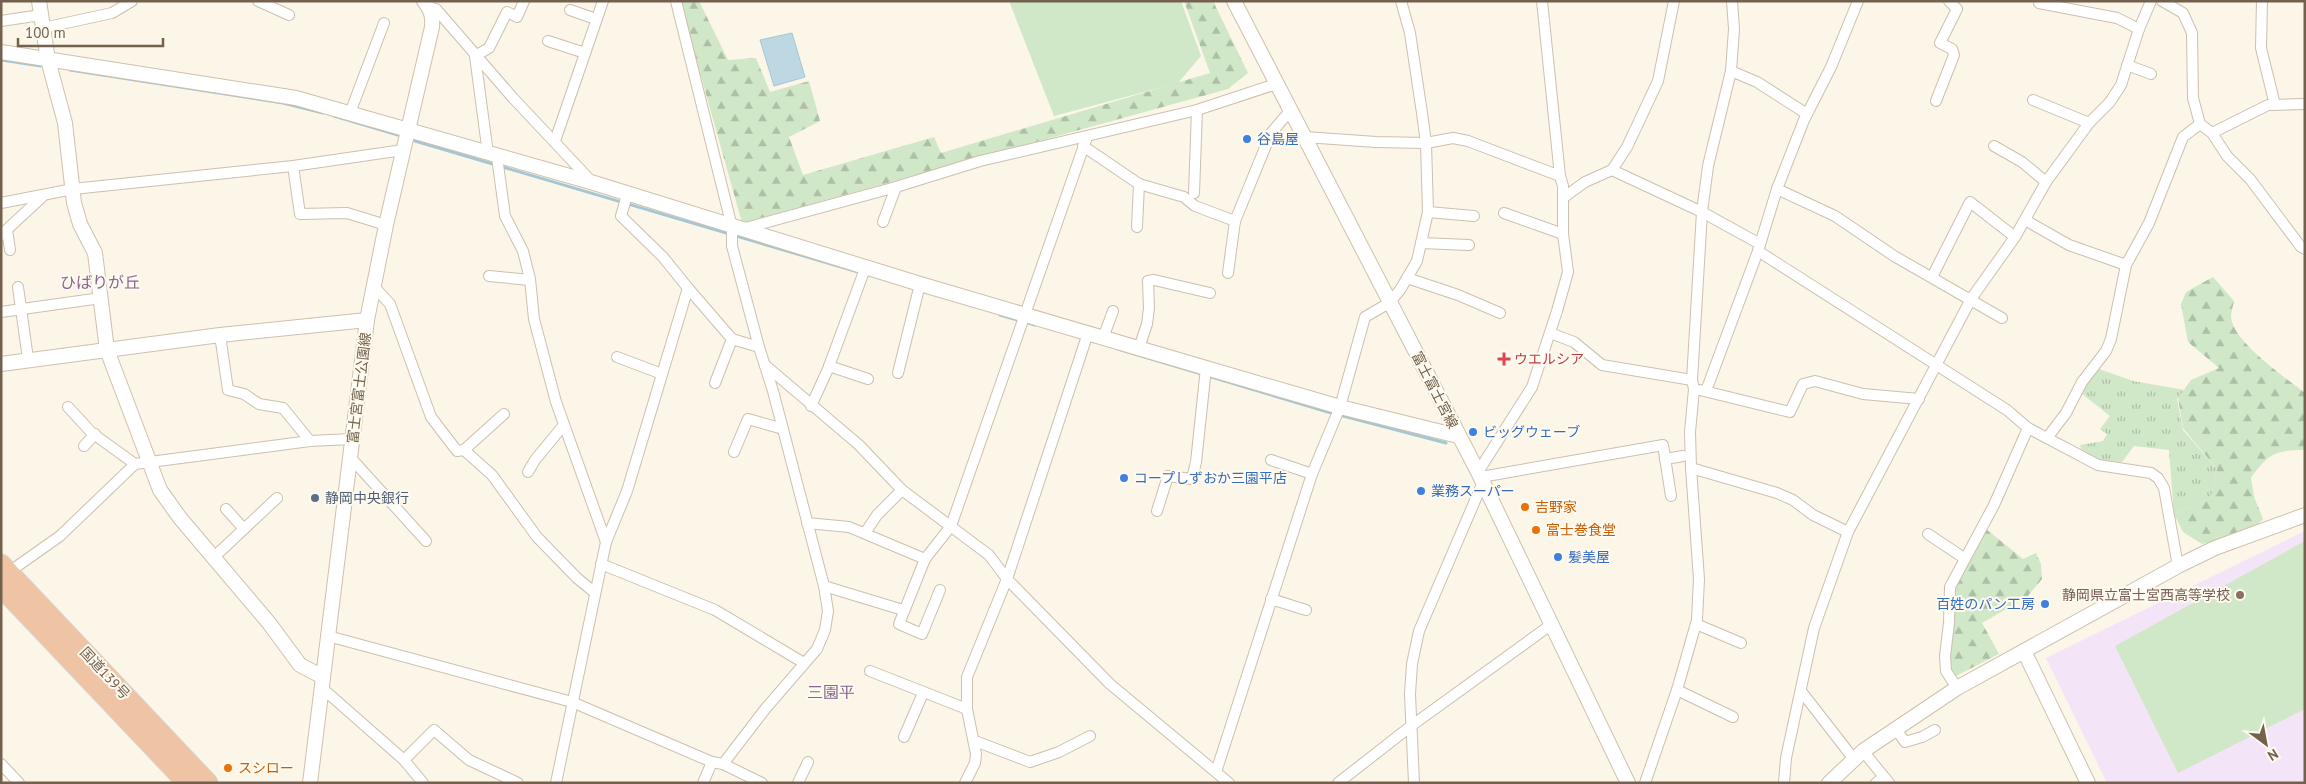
<svg xmlns="http://www.w3.org/2000/svg" width="2306" height="784" viewBox="0 0 2306 784" font-family="'PT Sans','Noto Sans JP',sans-serif">
<style>
.education{fill:#f3e5f7}
.grass{fill:url(#grass-tufts)}
.forest{fill:url(#forest-firs)}
.park{fill:#d0e7c8}
.water{fill:#bed8e3;stroke:#a5c6d4}
.lines{fill:none;stroke-linecap:round;stroke-linejoin:round}
.stream{stroke:#a5c6d4;stroke-width:3}
.street-casing{stroke:#ccc0af;stroke-width:12}
.secondary-casing{stroke:#cec1ad;stroke-width:16}
.highway-casing{stroke:#d8d3cd;stroke-width:21}
.street{stroke:#fff;stroke-width:10}
.secondary{stroke:#fff;stroke-width:14}
.highway{stroke:#efc4a5;stroke-width:19}
.shop-dot{fill:#3f7fe0;stroke:#fefaef;stroke-width:2}
.health-dot{fill:#e0444e;stroke:#fefaef;stroke-width:2}
.service-dot{fill:#5c6f8a;stroke:#fefaef;stroke-width:2}
.food-dot{fill:#e8710a;stroke:#fefaef;stroke-width:2}
.education-dot{fill:#8d6e63;stroke:#fefaef;stroke-width:2}
.labels{text-anchor:middle;stroke-width:4;stroke-linejoin:round;paint-order:stroke}
.shop-label{font-size:14px;fill:#366cbe;stroke:#fefaef;text-anchor:start}
.health-label{font-size:14px;fill:#be3a42;stroke:#fefaef;text-anchor:start}
.street-label{font-size:14px;fill:#73614e;stroke:#fefaef}
.service-label{font-size:14px;fill:#4e5e75;stroke:#fefaef;text-anchor:start}
.food-label{font-size:14px;fill:#c56008;stroke:#fefaef;text-anchor:start}
.education-label{font-size:14px;fill:#785e54;stroke:#fefaef;text-anchor:end}
.quarter-label{font-size:16px;fill:#88668f;stroke:#fefaef}
</style>
<defs>
<pattern id="grass-tufts" width="24" height="20" patternUnits="userSpaceOnUse" patternTransform="scale(1.25)"><rect width="24" height="20" fill="#d0e7c8"/><path d="M3 7l-1-3M5 7V3M7 7l1-3M15 17l-1-3M17 17v-4M19 17l1-3" fill="none" stroke="#adbfa5"/></pattern>
<pattern id="forest-firs" width="22" height="20" patternUnits="userSpaceOnUse" patternTransform="scale(1.25)"><rect width="22" height="20" fill="#d0e7c8"/><path d="M5 1l3.5 6h-7zM16 11l3.5 6h-7z" fill="#adbfa5"/></pattern>
</defs>
<rect width="100%" height="100%" fill="#fbf6e8"/>
<!-- education -->
<path class="education" d="M2305,531V783H2107L2046,658Z"/>
<!-- grass -->
<path class="grass" d="M2099,369L2133,381L2185,390L2177,399L2183,430L2217,469L2211,497L2174,514L2169,450L2134,446L2122,462L2100,460L2081,449L2080,445L2103,441L2107,434L2100,429L2110,416L2081,393L2090,377Z"/>
<!-- forest -->
<g class="forest">
<path d="M680,1H699L728,60L756,58L770,92L809,81L820,121L789,137L803,175L934,137L941,153L1210,73L1184,1H1213L1248,73L1228,89L742,223Z"/>
<path d="M2213,277L2234,301C2233,306 2231,312 2231,317C2233,342 2286,378 2305,393V450C2275,450 2268,454 2251,478L2254,497L2263,519L2249,533L2202,544L2183,532L2174,514L2211,497L2217,469L2183,428L2178,398L2191,380L2219,368L2188,342L2181,304L2186,292Z"/>
<path d="M1986,529L2023,559L2036,553L2041,564L2042,579L2027,597L1982,623L1999,654L1954,677L1949,670L1953,588Z"/>
</g>
<!-- park -->
<g class="park">
<path d="M1009,1H1181L1201,56L1178,83L1054,116Z"/>
<path d="M2305,541V709L2178,773L2115,646Z"/>
</g>
<!-- water -->
<path class="water" d="M792,33L805,77L774,86L760,40Z"/>
<g class="lines">
<!-- stream -->
<g class="stream">
<path d="M1,60L41,66"/>
<path d="M70,70L283,103L323,113"/>
<path d="M334,116L398,135"/>
<path d="M415,141L858,272"/>
<path d="M1000,315L1035,325"/>
<path d="M1118,349L1328,412L1446,443"/>
</g>
<defs>
<g id="street">
<path d="M258,1L289,15"/>
<path d="M676,1L732,227V246L759,347L773,391L824,586L828,611L825,630L817,649L766,708L723,764"/>
<path d="M2162,1L2183,13L2192,33L2193,98L2200,124L2212,133L2227,156L2250,179L2301,247L2305,249"/>
<path d="M2262,1L2261,48L2275,105"/>
<path d="M2039,3L2117,18L2139,29"/>
<path d="M430,8L436,9L513,98L593,183"/>
<path d="M570,10L596,19"/>
<path d="M1,21L41,15"/>
<path d="M43,28L112,13L132,1"/>
<path d="M548,41L585,53"/>
<path d="M2127,65L2151,74"/>
<path d="M1731,71L1757,82L1807,114"/>
<path d="M2033,100L2089,123"/>
<path d="M1936,101L1954,55L1952,49L1940,43L1957,9L1949,1"/>
<path d="M350,113L384,23"/>
<path d="M2212,133L2268,105L2305,104"/>
<path d="M1305,137L1376,142L1426,143L1453,138L1468,141L1560,176"/>
<path d="M555,141L603,1"/>
<path d="M1083,146L1139,184L1184,197L1195,206L1235,221"/>
<path d="M1994,146L2022,162L2046,182"/>
<path d="M488,154L475,56L489,48L507,12L517,17L524,1"/>
<path d="M497,157L505,216L523,251L530,279L534,319L556,402L606,542L556,783"/>
<path d="M293,166L300,214L347,213L386,225"/>
<path d="M1612,170L1702,212L1760,244"/>
<path d="M1777,189L1835,216L1894,256L2002,318"/>
<path d="M1194,193L1197,110"/>
<path d="M627,195L621,216L663,257L688,288L732,339L759,347"/>
<path d="M1563,198L1585,182L1612,170L1627,147L1658,81L1674,1"/>
<path d="M1,203L73,189L293,166L403,150"/>
<path d="M1428,212L1474,216"/>
<path d="M1504,213L1563,234"/>
<path d="M2025,220L2069,245L2126,265"/>
<path d="M883,222L896,187"/>
<path d="M1137,227L1139,184"/>
<path d="M742,229L896,187L980,161L1197,110L1276,84"/>
<path d="M7,230L10,250"/>
<path d="M1,235L43,196"/>
<path d="M1421,243L1469,245"/>
<path d="M1758,251L2007,410L2028,428L2098,465L2151,473L2158,478L2164,488L2178,566"/>
<path d="M1228,273L1235,221L1271,133L1290,111"/>
<path d="M489,276L530,280"/>
<path d="M1932,277L1970,202L2015,237"/>
<path d="M1407,278L1458,295L1500,313"/>
<path d="M18,287L28,359"/>
<path d="M373,289L378,291L390,304L431,417L457,451L464,450L492,475L537,537L577,578L594,592"/>
<path d="M1,312L101,298"/>
<path d="M1550,333L1574,342L1602,365L1692,380"/>
<path d="M220,335L228,390L244,394L259,404L283,408L310,441"/>
<path d="M1103,338L1113,311"/>
<path d="M1139,348L1147,324L1149,308L1148,281L1154,280L1210,293"/>
<path d="M617,357L662,374"/>
<path d="M765,365L859,445L902,490L989,555L1007,579L1110,684L1229,783"/>
<path d="M829,366L868,379"/>
<path d="M898,373L920,284"/>
<path d="M715,383L732,339"/>
<path d="M1700,390L1790,412L1803,384L1815,381L1863,394L1919,399"/>
<path d="M1706,391L1758,251L1777,189L1804,120L1831,67L1858,1"/>
<path d="M811,406L828,369L866,266"/>
<path d="M68,407L92,433L135,464"/>
<path d="M2047,438L2066,413L2082,382L2106,351L2111,339L2126,265L2149,223L2183,137L2200,124"/>
<path d="M84,446L95,434"/>
<path d="M464,450L504,414"/>
<path d="M734,452L748,419L783,429"/>
<path d="M350,457L426,541"/>
<path d="M1665,459L1683,456"/>
<path d="M1271,460L1312,474"/>
<path d="M1691,468L1777,493L1793,500L1813,515L1848,532"/>
<path d="M528,472L535,460L563,426"/>
<path d="M1478,472L1532,387L1557,311L1568,272L1563,234V186L1560,176L1542,1"/>
<path d="M1481,477L1663,445L1671,496"/>
<path d="M226,509L244,529"/>
<path d="M1157,511L1168,476L1192,479L1196,462L1206,368"/>
<path d="M807,523L849,527L925,559L951,526L1087,137"/>
<path d="M865,533L877,515L902,490"/>
<path d="M1928,534L1964,558"/>
<path d="M606,542L627,491L688,288"/>
<path d="M213,558L277,498"/>
<path d="M925,559L899,624L922,634L940,590"/>
<path d="M601,564L715,610L804,663"/>
<path d="M9,572L60,536L135,464L310,441L352,439"/>
<path d="M824,586L903,610"/>
<path d="M1271,599L1306,610"/>
<path d="M1696,624L1741,643"/>
<path d="M328,636L572,702L712,762L723,764L762,783"/>
<path d="M870,671L967,709"/>
<path d="M322,688L404,760L423,783"/>
<path d="M1957,688L1946,671L1945,656L1949,623L1950,587L1994,505L2028,428"/>
<path d="M1677,690L1733,717"/>
<path d="M1801,691L1853,758"/>
<path d="M1896,729L1905,742L1922,737L1935,730"/>
<path d="M904,737L923,693"/>
<path d="M975,741L1030,762L1059,752L1090,736"/>
<path d="M1863,751L1889,783"/>
<path d="M404,760L434,730L469,760L518,783"/>
<path d="M1,764L19,783"/>
<path d="M1216,772L1312,474L1340,407L1365,317L1389,303L1400,290L1417,261L1428,212L1426,143L1422,113L1410,33L1401,1"/>
<path d="M703,783L712,762"/>
<path d="M798,783L808,762"/>
<path d="M965,783L975,763L976,754L967,709V677L1007,579L1088,333"/>
<path d="M1338,783L1411,726L1552,624"/>
<path d="M1414,783L1410,694L1412,664L1419,631L1483,482"/>
<path d="M1645,783L1677,690L1697,620L1699,579L1691,468L1690,432L1694,389L1692,380L1702,212L1708,166L1731,71L1734,29L1732,1"/>
<path d="M1784,783L1786,758L1814,628L1848,532L1971,299L2015,237L2046,182L2089,123L2110,102L2121,85L2139,29L2151,1"/>
<path d="M1876,783L1884,777"/>
</g>
<g id="secondary">
<path d="M39,1L48,60L65,123L74,203L80,224L95,253L107,350L160,490L180,518L269,623L300,665L323,677"/>
<path d="M1234,1L1478,472L1628,783"/>
<path d="M1,52L296,98L594,183L920,284L1206,368L1340,407L1458,436"/>
<path d="M1,364L220,335L367,320"/>
<path d="M2024,651L2088,783"/>
<path d="M310,783L367,320L386,225L432,27C433,16 431,10 424,1"/>
<path d="M1829,783L1863,751L1957,688L2178,566L2215,548L2305,515"/>
</g>
<g id="highway">
<path d="M1,564L208,783"/>
<path d="M1,587L187,783"/>
</g>
</defs>
<!-- street casing -->
<use href="#street" class="street-casing"/>
<!-- secondary casing -->
<use href="#secondary" class="secondary-casing"/>
<!-- highway casing -->
<use href="#highway" class="highway-casing"/>
<!-- street -->
<use href="#street" class="street"/>
<!-- secondary -->
<use href="#secondary" class="secondary"/>
<!-- highway -->
<use href="#highway" class="highway"/>
</g>
<!-- markers -->
<g class="shop-dot">
<circle cx="1247" cy="139" r="5"/>
<circle cx="1473" cy="432" r="5"/>
<circle cx="1124" cy="478" r="5"/>
<circle cx="1421" cy="491" r="5"/>
<circle cx="1558" cy="557" r="5"/>
<circle cx="2045" cy="604" r="5"/>
</g>
<path class="health-dot" d="M1501.5 351.5h5v5h5v5h-5v5h-5v-5h-5v-5h5z"/>
<circle class="service-dot" cx="315" cy="498" r="5"/>
<g class="food-dot">
<circle cx="1525" cy="507" r="5"/>
<circle cx="1536" cy="530" r="5"/>
<circle cx="228" cy="768" r="5"/>
</g>
<circle class="education-dot" cx="2240" cy="595" r="5"/>
<g class="labels">
<!-- shop labels -->
<g class="shop-label">
<text x="1257" y="144">谷島屋</text>
<text x="1483" y="437">ビッグウェーブ</text>
<text x="1134" y="483">コープしずおか三園平店</text>
<text x="1431" y="496">業務スーパー</text>
<text x="1568" y="562">髪美屋</text>
<text x="2035" y="609" text-anchor="end">百姓のパン工房</text>
</g>
<!-- health labels -->
<g class="health-label">
<text x="1514" y="364">ウエルシア</text>
</g>
<!-- street labels -->
<g class="street-label">
<text transform="translate(359 388) rotate(-83)" y="5">富士宮富士公園線</text>
<text transform="translate(1435 390) rotate(63)" y="5">富士富士宮線</text>
<text transform="translate(105 673) rotate(47)" y="5">国道139号</text>
</g>
<!-- service labels -->
<g class="service-label">
<text x="325" y="503">静岡中央銀行</text>
</g>
<!-- food labels -->
<g class="food-label">
<text x="1535" y="512">吉野家</text>
<text x="1546" y="535">富士巻食堂</text>
<text x="238" y="773">スシロー</text>
</g>
<!-- education labels -->
<g class="education-label">
<text x="2230" y="600">静岡県立富士宮西高等学校</text>
</g>
<!-- quarter labels -->
<g class="quarter-label">
<text x="100" y="288">ひばりが丘</text>
<text x="831" y="698">三園平</text>
</g>
</g>
<!-- border -->
<rect width="2306" height="784" fill="none" stroke="#73614e" stroke-width="5"/>
<!-- north arrow -->
<g transform="translate(2266 744) rotate(148)" stroke="#fefaef" stroke-width="4" paint-order="stroke">
<path d="M0-4L9 19L0 12L-9 19Z" fill="#73614e"/>
<text y="-8" font-size="14" font-weight="bold" text-anchor="middle" fill="#73614e">N</text>
</g>
<!-- scale -->
<path d="M18 38v8h145v-8" fill="none" stroke="#73614e" stroke-width="2.5"/>
<text x="25" y="38" font-size="15" fill="#73614e" stroke="#fefaef" stroke-width="4" paint-order="stroke">100 m</text>
</svg>
